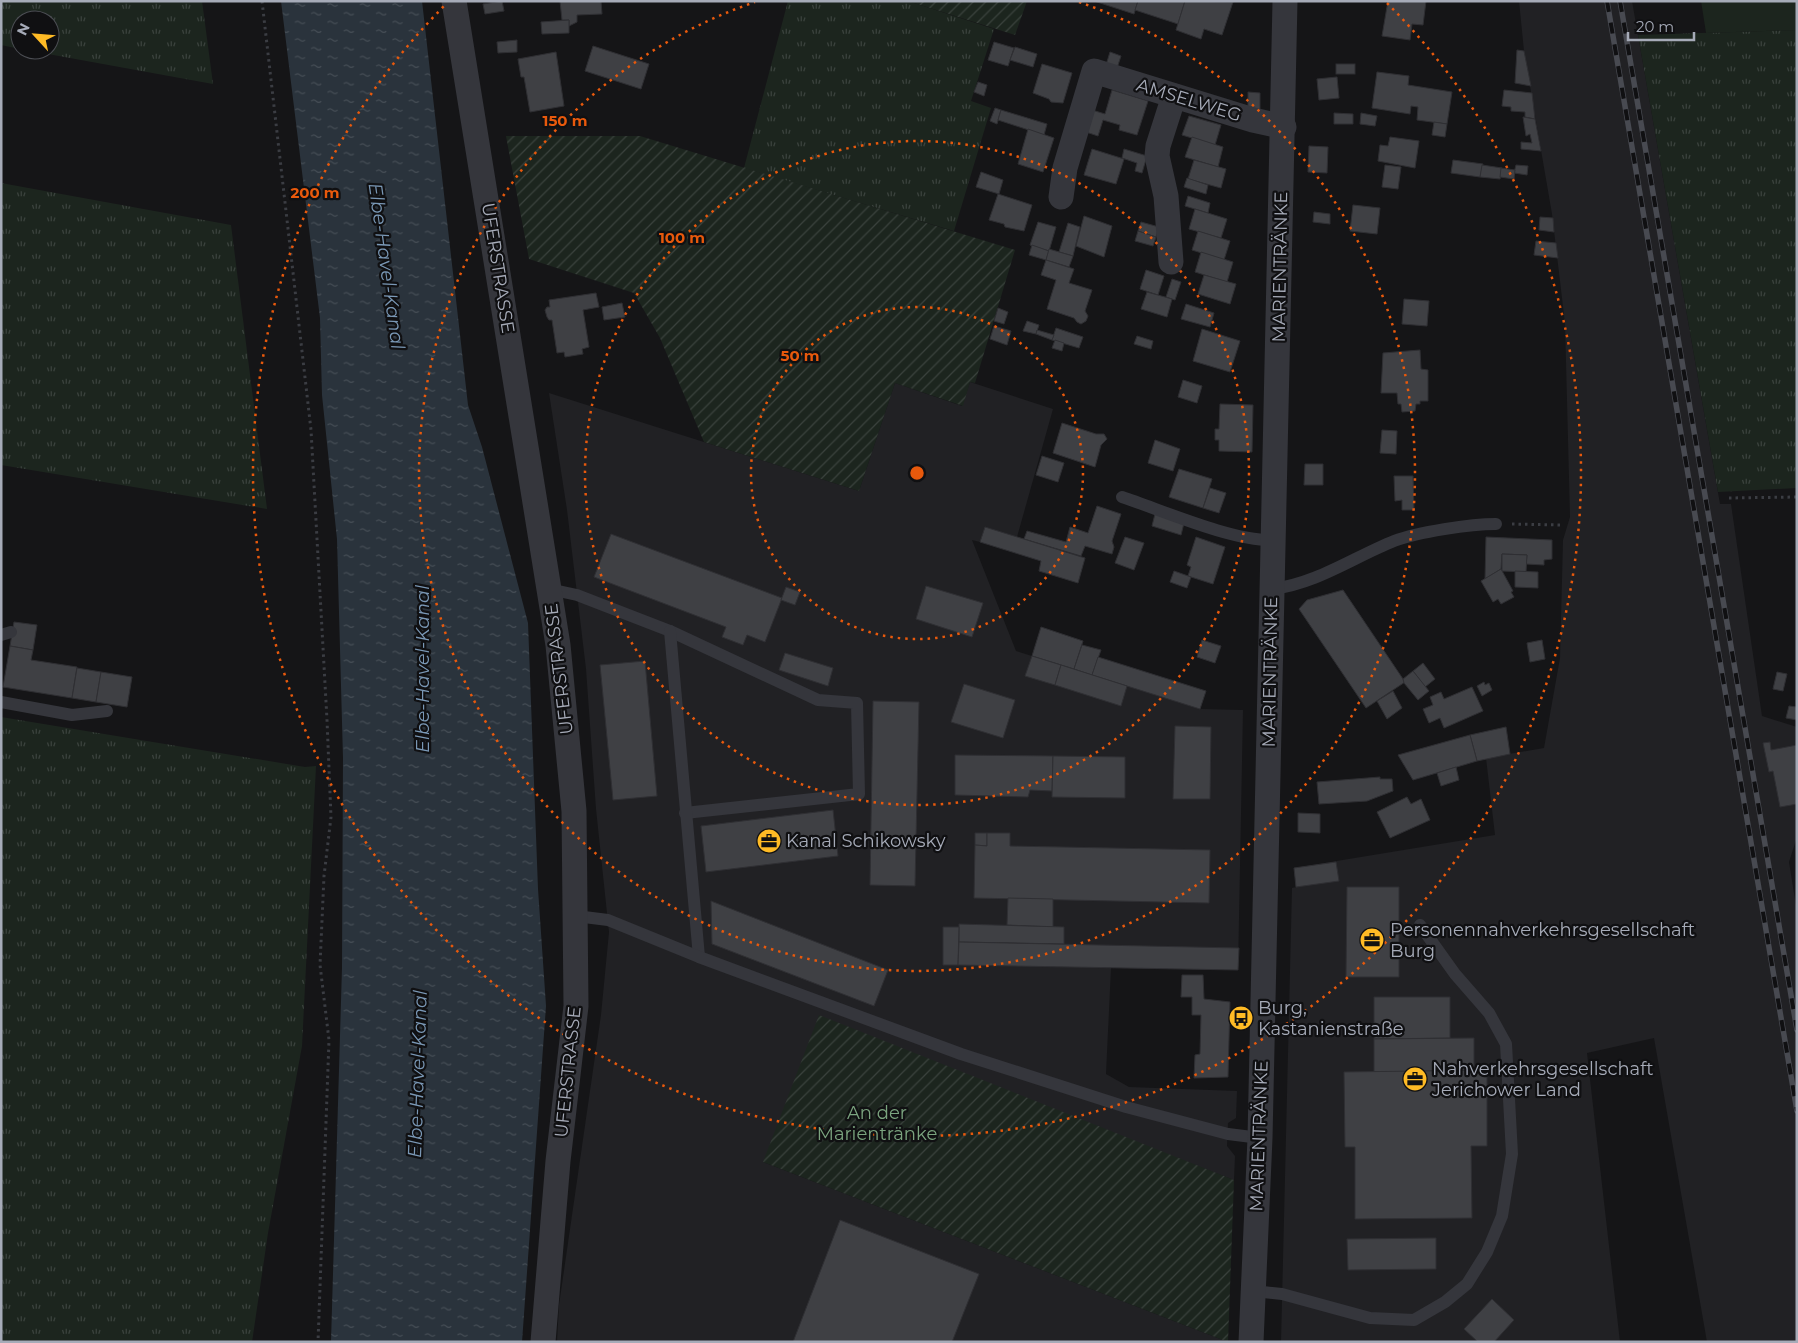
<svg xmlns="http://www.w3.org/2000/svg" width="1798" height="1343" viewBox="0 0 1798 1343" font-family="Montserrat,sans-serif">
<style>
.built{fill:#212124}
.grass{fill:url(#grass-tufts)}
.park{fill:#1c251e}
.garden{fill:url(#garden-furrows)}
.water{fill:url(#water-ripples)}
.building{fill:#3f4044;stroke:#2f2f33}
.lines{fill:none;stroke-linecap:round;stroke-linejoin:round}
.path{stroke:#3b3d43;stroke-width:3;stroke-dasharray:2.5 4;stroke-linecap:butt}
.service{stroke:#35363c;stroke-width:12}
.minor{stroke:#35363c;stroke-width:25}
.rail-casing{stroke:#484a51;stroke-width:5.5}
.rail{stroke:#101012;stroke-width:4;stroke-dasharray:11;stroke-linecap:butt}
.ring{fill:none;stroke:#e8590c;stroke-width:2.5;stroke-dasharray:2.5 5}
.labels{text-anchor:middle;stroke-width:4.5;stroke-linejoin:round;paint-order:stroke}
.street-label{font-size:18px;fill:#a6abb8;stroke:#101012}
.poi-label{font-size:18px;fill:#a6abb8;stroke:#101012;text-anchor:start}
.park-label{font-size:18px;fill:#7ba47f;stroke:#101012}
.water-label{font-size:19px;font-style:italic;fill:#7a98b6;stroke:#101012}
.centre{fill:#e8590c;stroke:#101012;stroke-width:2.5}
.ring-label{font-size:15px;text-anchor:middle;font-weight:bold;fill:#e8590c;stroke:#101012;stroke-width:4.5;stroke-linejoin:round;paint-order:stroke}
</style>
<defs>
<pattern id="grass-tufts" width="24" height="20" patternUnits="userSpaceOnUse" patternTransform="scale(1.25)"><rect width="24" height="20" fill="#1c251e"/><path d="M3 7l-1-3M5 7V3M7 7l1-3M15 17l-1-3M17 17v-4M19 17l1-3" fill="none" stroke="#3a423d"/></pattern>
<pattern id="garden-furrows" width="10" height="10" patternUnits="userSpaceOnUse" patternTransform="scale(1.25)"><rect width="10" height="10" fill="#1c251e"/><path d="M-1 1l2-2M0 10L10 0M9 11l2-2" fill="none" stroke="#3a423d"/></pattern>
<pattern id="water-ripples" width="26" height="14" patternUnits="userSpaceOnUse" patternTransform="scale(1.25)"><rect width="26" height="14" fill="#2a333c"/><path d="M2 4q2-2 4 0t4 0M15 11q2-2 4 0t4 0" fill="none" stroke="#464e56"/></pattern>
</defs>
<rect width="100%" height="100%" fill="#151517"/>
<!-- built -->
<g class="built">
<path d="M1519,1H1632L1720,504H1731L1762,716L1797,727V837L1789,862L1797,912V1342H1707L1654,1038L1587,1053L1620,1342H1281L1292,888L1296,887L1294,868L1495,835L1486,758L1544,748L1560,658L1563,540L1570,517L1565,323L1552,214L1524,51Z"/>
<path d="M970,382L1053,409L1017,537L985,527L980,542L972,540L1016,651L1200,709L1243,710L1238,970L1111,968L1106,1074L1129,1087L1237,1091L1236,1118L1228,1123L1227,1146L1235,1156L1234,1180L1137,1143L763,1162L1228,1342H557L559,1305L601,1015L609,932L596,809L586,669L567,510L549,393L859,491L895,383L962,406Z"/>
</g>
<!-- grass -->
<g class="grass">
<path d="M1,1H202L213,84L26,50H50V20H20V49L1,45Z"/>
<path d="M788,1H908L994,29L971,101L991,108L954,231L744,168Z"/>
<path d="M1797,30V488L1718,492L1638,35Z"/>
<path d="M1,183L231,225L267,509L1,465Z"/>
<path d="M1,717L305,767L316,766L302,1046L268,1233L252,1342H1Z"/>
</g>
<!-- park -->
<path class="park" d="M1701,1H1797V30L1706,33Z"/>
<!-- garden -->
<g class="garden">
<path d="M908,1H1027L1015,35Z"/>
<path d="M506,136H640L1015,250L975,383L970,382L963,406L895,383L859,491L704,442L660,338L634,293L529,259Z"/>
<path d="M819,1015L1234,1180L1228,1342L763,1162Z"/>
</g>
<!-- water -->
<path class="water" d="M281,1H422L468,405L482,447L528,623L538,889L546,1006L522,1342H331L342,968L343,758L337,539L322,395L320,318Z"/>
<!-- building -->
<g class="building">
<path d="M502,1L504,11L485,14L483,4Z"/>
<path d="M560,1H601L602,14L577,15V22L569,26V20H562Z"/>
<path d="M1094,1H1138L1134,14Z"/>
<path d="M1138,1H1185L1178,24L1135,10Z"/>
<path d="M1185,1L1233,2L1222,35L1204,29L1201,39L1176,30Z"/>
<path d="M1388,1H1426L1423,25L1412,24L1410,40L1382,36Z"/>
<path d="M569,20V33L542,34L541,22Z"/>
<path d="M517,40V52L498,53L497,42Z"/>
<path d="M994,42L1014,48L1008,66L988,60Z"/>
<path d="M593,46L649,64L641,89L585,71Z"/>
<path d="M1015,47L1037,54L1033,67L1010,60Z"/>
<path d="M1517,50L1524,51L1531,86L1515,83Z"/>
<path d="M556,52L564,106L530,112L524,77H521L518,59Z"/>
<path d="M1110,52L1121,56L1117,68L1106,65Z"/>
<path d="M1042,64L1072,73L1063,103L1051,102L1049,99L1033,93Z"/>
<rect x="1336" y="64" width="19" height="10"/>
<path d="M1377,72L1409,76L1408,85L1452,92L1447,124L1417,120L1418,107L1411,106L1410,114L1372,108Z"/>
<path d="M1337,77L1339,98L1319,100L1317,79Z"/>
<path d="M978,82L987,85L984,96L974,92Z"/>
<path d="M1112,90L1148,101L1137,135L1119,130L1120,125L1103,120L1098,136L1086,132L1092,110L1105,114Z"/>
<path d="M1504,90L1532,93L1535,119L1525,117V112L1511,111V107L1502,106Z"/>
<path d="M1248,92L1260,93V112L1248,109Z"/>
<path d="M995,108L1001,110L997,124L990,121Z"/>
<path d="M1001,110L1047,124L1044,135L998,120Z"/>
<path d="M1334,113L1353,114V124H1334Z"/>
<path d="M1361,113L1377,116L1375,126L1360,124Z"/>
<path d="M1189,116L1221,125L1215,145L1182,135Z"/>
<path d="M1523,117L1535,119L1541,151L1521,149V142L1532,143L1530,134L1526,136Z"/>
<path d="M1434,122L1447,124L1445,137L1432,135Z"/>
<path d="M1028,129L1054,138L1043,172L1018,164Z"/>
<path d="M1192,137L1223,147L1218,167L1185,157Z"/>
<path d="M1390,137L1419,141L1415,168L1378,161L1380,145L1388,146Z"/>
<path d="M1309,146L1328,147L1327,173L1308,172Z"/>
<path d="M1092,149L1124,159L1116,184L1084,175Z"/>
<path d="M1124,149L1147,156L1142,173L1135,171L1137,163L1122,158Z"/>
<path d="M1194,160L1226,169L1221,188L1188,179Z"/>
<path d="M1453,160L1483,164L1480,177L1451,173Z"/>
<path d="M1385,165L1401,167L1398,189L1382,187Z"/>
<path d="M1482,165L1502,168L1500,179L1480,177Z"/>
<path d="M1516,165L1528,166L1527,175L1514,173Z"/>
<path d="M1501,168L1515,170L1514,179L1500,177Z"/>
<path d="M981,172L1003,180L999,194L976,187Z"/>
<path d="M1187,178L1208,185L1206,194L1184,187Z"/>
<path d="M998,194L1032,205L1024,231L1005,227L1004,224L989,220Z"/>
<path d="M1188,196L1210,203L1208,213L1185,206Z"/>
<path d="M1353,205L1380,208L1377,234L1350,231Z"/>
<path d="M1195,209L1227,219L1221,238L1189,229Z"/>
<path d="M1314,212L1330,214V224L1313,222Z"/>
<path d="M1084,216L1112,226L1104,257L1076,246Z"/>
<path d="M1540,217L1553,218L1554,232L1539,230Z"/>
<path d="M1038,222L1056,227L1049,251L1030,245Z"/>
<path d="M1141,222L1159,227L1156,237L1138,231Z"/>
<path d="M1068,223L1080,227L1073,256L1059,252Z"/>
<path d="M1138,231L1156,237L1153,246L1135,241Z"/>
<path d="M1198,231L1230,241L1224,260L1192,250Z"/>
<path d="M1536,241L1556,243L1558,258L1534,255Z"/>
<path d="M1032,245L1049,251L1046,260L1029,255Z"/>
<path d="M1049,249L1073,256L1069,267L1046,260Z"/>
<path d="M1201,252L1233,262L1227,282L1195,272Z"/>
<path d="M1046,260L1074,269L1069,283L1092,290L1085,311L1088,316L1086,321L1081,324L1077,322L1074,318L1047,309L1056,280L1041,275Z"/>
<path d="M1146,270L1164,276L1158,295L1140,289Z"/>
<path d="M1204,275L1236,284L1230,304L1198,294Z"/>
<path d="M1172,279L1181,282L1175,300L1166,297Z"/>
<path d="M1147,292L1172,299L1167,317L1141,309Z"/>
<path d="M596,293L599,307L583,310L589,347L582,349L583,354L565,357L564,352L557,353L552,320H549L547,317L545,310L547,307H550L549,300Z"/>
<path d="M1404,299L1429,301L1427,326L1402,324Z"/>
<path d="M622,303L625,317L604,320L602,307Z"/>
<path d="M1186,304L1214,313L1210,327L1181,319Z"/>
<path d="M998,308L1008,312L1004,324L994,321Z"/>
<path d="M1027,321L1039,325L1036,334L1023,331Z"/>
<path d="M994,326L1011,331L1007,345L990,339Z"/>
<path d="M1056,328L1083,337L1079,348L1052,340Z"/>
<path d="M1202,329L1240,341L1230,372L1193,361Z"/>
<path d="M1037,330L1054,335L1052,340L1036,334Z"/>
<path d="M1137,336L1153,341L1151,349L1134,344Z"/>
<path d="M1055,340L1064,343L1062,351L1052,348Z"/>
<path d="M1420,350L1421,369L1428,370V401H1420V404H1416L1415,411L1402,412L1401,404H1398L1397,393H1381L1383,353Z"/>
<path d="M1183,380L1202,386L1197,403L1178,397Z"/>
<path d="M1220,404L1253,405L1252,452L1219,451V440H1215V429H1219Z"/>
<path d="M1062,423L1096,434H1104L1107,439L1101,445L1095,467L1053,453Z"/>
<path d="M1382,430L1397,431L1396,454L1380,453Z"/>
<path d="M1155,440L1180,449L1173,471L1148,463Z"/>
<path d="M1042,456L1064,463L1058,482L1036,475Z"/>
<path d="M1305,464H1323V485H1304Z"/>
<path d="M1179,469L1212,479L1203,508L1169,497Z"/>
<path d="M1394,476H1413L1414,510H1402V500L1395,501Z"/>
<path d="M1210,488L1226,493L1219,513L1203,508Z"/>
<path d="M1097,506L1121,514L1112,541L1114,547L1112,554L1085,546L1081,556L1024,539L1027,531L1066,542L1070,527L1088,533Z"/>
<path d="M1155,514L1184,523L1181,535L1152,526Z"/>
<path d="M985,527L1085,558L1078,583L1039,571L1041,561L980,542Z"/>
<path d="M611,534L782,598L765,642L747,635L743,645L722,637L726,627L594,577Z"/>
<path d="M1125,537L1144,543L1134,570L1115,563Z"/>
<path d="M1196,537L1225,547L1213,584L1188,576L1191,567L1187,565Z"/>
<path d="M1486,537L1552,540V559L1544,560V565L1526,564L1527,555L1502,554L1501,569L1485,579Z"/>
<path d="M1502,554L1527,555L1526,572L1502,571Z"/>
<path d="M1501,569L1513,591L1511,592L1514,597L1501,604L1498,599L1493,602L1481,581Z"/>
<path d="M1174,571L1191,577L1187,588L1170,582Z"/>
<path d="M1515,571L1538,572V588L1515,587Z"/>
<path d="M926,586L983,603L972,637L916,619Z"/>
<path d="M786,587L800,592L795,605L781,600Z"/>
<path d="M1343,590L1405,682L1366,708L1299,609L1307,600Z"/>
<path d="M14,622L37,625L33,650L10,646Z"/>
<path d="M1041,627L1083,641L1074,669L1032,656Z"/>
<path d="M1202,640L1221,646L1215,663L1197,657Z"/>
<path d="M1542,640L1545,659L1530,662L1527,643Z"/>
<path d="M1082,645L1101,650L1092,675L1074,669Z"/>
<path d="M10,646L33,650L31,660L77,667L72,698L3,687Z"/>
<path d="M785,653L833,668L828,686L779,670Z"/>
<path d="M1032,656L1061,665L1055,685L1025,676Z"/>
<path d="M1098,657L1206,691L1200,709L1092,675Z"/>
<path d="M645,661L657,796L613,800L600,665Z"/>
<path d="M1423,663L1435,679L1425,687L1413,671Z"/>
<path d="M1061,665L1127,686L1121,706L1055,685Z"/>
<path d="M77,668L101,672L96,702L72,698Z"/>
<path d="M1413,671L1429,691L1418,700L1404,683L1403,679Z"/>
<path d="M101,672L132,677L127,707L96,702Z"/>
<path d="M1777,672L1787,674L1783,691L1773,689Z"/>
<path d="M1484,682L1485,685L1489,683L1492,690L1482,696L1477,686Z"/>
<path d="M964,684L1015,700L1003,738L951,722Z"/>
<path d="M1472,687L1483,711L1444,728L1440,718L1429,723L1423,709L1433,705L1430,697L1441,692L1444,699Z"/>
<path d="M1393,691L1402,708L1387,719L1377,701Z"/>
<path d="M873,701L919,702L915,886L870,885Z"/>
<path d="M1789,706L1797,707V720L1786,718Z"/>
<path d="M1175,726L1211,727L1210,799H1173Z"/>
<path d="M1506,727L1510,754L1477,761L1470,735Z"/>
<path d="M1470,735L1477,761L1413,780L1398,755Z"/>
<path d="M1770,742L1771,750L1797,745V804L1780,807L1773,771L1769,772L1763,743Z"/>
<path d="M955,755L1053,756L1052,791L1030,790L1028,797L955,795Z"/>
<path d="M1053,756L1125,757V798L1052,797Z"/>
<path d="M1456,767L1459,780L1441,786L1437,773Z"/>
<path d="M1380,777V779H1392L1393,791L1367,801L1319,804L1317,782Z"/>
<path d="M1407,797L1411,804L1421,799L1430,820L1390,838L1377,812Z"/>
<path d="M833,810L838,856L706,872L701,826Z"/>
<path d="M1298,813L1320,814V833L1298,832Z"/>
<path d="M975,833H987V846L975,845Z"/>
<path d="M987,833H1010V846L1210,850L1209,903L974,898L975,845L987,846Z"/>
<path d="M1336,862L1339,881L1296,887L1294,868Z"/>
<path d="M1347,887H1399V977H1346Z"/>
<path d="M1008,898L1053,899V927L1007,925Z"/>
<path d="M711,901L888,970L874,1006L712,944Z"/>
<path d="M959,924L1064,927V944L959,942Z"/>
<path d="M943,927H959L958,965H943Z"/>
<path d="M959,942L1239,948L1238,970L958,965Z"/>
<path d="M1182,975H1203L1204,999L1230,1002L1228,1077L1194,1078L1195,1055L1200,1054L1201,1015H1192V997H1181Z"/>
<path d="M1374,997H1450V1038L1374,1039Z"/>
<path d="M1474,1038V1072H1374V1039Z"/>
<path d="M1490,1070L1487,1071V1146H1471L1472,1218L1355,1219V1147H1345L1344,1072Z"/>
<path d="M840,1220L979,1274L952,1342H793Z"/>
<path d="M1436,1238V1269L1348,1270L1347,1239Z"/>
<path d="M1492,1299L1514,1320L1494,1342H1478L1464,1329Z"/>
</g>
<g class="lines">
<!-- path -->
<g class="path">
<path d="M262,1L311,430L327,720L331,817L324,876L320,965L329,1040L318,1342"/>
<path d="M1729,498L1797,497"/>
<path d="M1512,524L1562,525"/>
</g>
<!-- service -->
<g class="service">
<path d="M1122,497C1164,511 1232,541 1273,540"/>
<path d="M549,589L577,595L670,631L818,700L857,703L859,794L685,813"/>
<path d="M1272,589C1316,584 1354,557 1394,541C1418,532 1470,524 1496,524"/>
<path d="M670,631L699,957"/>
<path d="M1,635L11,632"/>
<path d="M1,702L72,715L107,711"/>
<path d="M576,916L608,920L699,957L961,1054L1126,1107L1228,1134L1260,1138"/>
<path d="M1254,1291L1282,1294L1370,1318L1414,1320L1445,1302L1467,1284L1487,1252L1502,1216L1512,1154L1506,1044L1489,1013L1455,974L1420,925"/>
</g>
<!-- minor -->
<g class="minor">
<path d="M454,1L558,645L574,811L576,1006L558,1161L543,1342"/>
<path d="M1061,197L1065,168L1094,71L1253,120L1284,127"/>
<path d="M1171,262L1166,196L1157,156L1158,146L1174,96"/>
<path d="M1251,1342L1260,1138L1285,1"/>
</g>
<defs>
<g id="rail">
<path d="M1607,1L1797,1111"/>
<path d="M1620,1L1797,1030"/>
</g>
</defs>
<!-- rail casing -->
<use href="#rail" class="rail-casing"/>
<!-- rail -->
<use href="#rail" class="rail"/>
</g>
<!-- distance rings -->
<g class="ring">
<circle cx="917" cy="473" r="166"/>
<circle cx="917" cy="473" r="332"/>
<path d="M1079 2A498 498 0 1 1 755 2"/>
<path d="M1387 3A664 664 0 1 1 447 3"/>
</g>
<!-- icons -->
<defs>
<symbol id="office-disc" viewBox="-11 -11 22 22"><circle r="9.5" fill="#ffbb25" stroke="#101012"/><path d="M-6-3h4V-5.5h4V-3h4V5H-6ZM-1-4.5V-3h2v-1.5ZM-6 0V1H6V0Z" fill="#111"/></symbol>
<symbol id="bus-disc" viewBox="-11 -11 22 22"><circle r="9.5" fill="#ffbb25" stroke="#101012"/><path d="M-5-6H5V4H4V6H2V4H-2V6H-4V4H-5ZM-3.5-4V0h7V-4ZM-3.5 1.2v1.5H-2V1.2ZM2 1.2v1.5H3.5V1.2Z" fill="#111"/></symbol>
</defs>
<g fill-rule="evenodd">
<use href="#office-disc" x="755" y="827" width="28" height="28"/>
<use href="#office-disc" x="1358" y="926" width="28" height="28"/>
<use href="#bus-disc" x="1227" y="1004" width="28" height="28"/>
<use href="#office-disc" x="1401" y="1065" width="28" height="28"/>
</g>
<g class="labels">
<!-- street labels -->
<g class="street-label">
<text transform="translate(1189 100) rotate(17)" y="6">AMSELWEG</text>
<text transform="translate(1280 267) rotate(-89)" y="6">MARIENTRÄNKE</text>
<text transform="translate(498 268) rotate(81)" y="6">UFERSTRASSE</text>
<text transform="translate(559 669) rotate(-97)" y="6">UFERSTRASSE</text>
<text transform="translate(1270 672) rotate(-89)" y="6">MARIENTRÄNKE</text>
<text transform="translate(568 1072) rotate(-84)" y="6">UFERSTRASSE</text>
<text transform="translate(1259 1136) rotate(-88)" y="6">MARIENTRÄNKE</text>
</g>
<!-- poi labels -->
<g class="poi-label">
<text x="786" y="847">Kanal Schikowsky</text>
<text x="1390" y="936">Personennahverkehrsgesellschaft<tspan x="1390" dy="21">Burg</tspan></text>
<text x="1258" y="1014">Burg,<tspan x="1258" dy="21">Kastanienstraße</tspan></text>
<text x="1432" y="1075">Nahverkehrsgesellschaft<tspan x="1432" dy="21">Jerichower Land</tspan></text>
</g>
<!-- park labels -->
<g class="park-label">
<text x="877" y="1119">An der<tspan x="877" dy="21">Marientränke</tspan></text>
</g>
<!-- water labels -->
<g class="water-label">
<text transform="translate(387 266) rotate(82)" y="7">Elbe-Havel-Kanal</text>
<text transform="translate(422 669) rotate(-90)" y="7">Elbe-Havel-Kanal</text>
<text transform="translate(417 1074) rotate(-88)" y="7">Elbe-Havel-Kanal</text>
</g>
</g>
<circle cx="917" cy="473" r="8" class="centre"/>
<g class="ring-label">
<text x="565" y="126">150 m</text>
<text x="315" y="198">200 m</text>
<text x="682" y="243">100 m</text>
<text x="800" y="361">50 m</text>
</g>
<!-- border -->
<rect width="1798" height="1343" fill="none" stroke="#a6abb8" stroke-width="5"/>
<!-- north arrow -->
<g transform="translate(35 35) rotate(296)"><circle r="24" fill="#101012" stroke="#4c4e54"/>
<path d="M0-4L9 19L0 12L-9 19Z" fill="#ffbb25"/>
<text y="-8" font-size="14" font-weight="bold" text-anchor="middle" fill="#a6abb8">N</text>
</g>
<!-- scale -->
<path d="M1628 32v8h66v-8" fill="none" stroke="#a6abb8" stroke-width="2.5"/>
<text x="1636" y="32" font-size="15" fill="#a6abb8" stroke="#101012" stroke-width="4" paint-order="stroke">20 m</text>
</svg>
